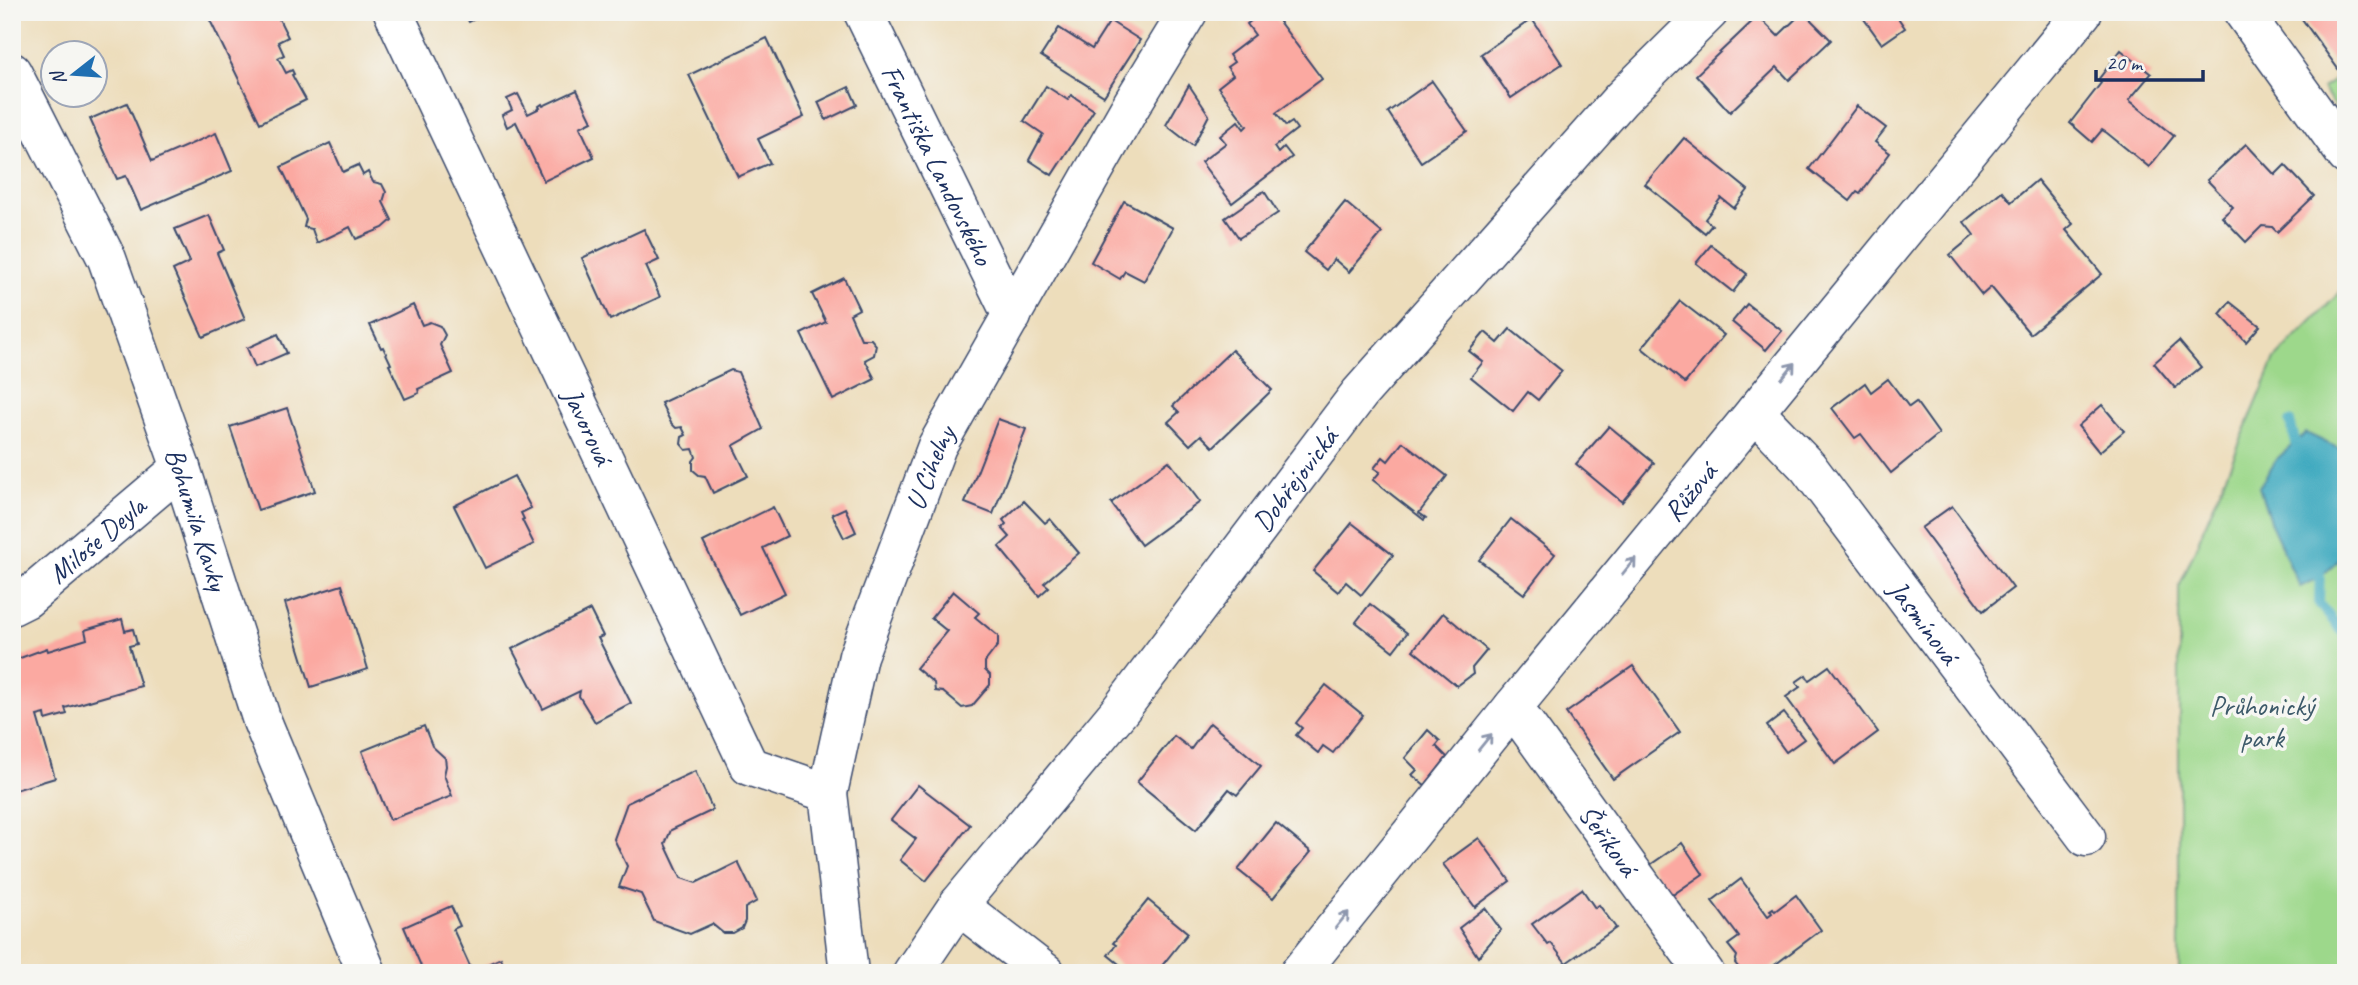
<svg xmlns="http://www.w3.org/2000/svg" width="2358" height="985" viewBox="0 0 2358 985" font-family="Caveat,sans-serif">
<style>
.green{fill:#9dd88b;stroke:#5c8474;stroke-width:2}
.water{fill:#40aac0;stroke:#2e6c8f;stroke-width:2}
.lines{fill:none;stroke-linecap:round;stroke-linejoin:round}
.stream{stroke:#40aac0;stroke-width:10}
.building{fill:#fba9a1}
.minor-casing{stroke:#3a496c;stroke-width:41}
.minor{stroke:#fff;stroke-width:38}
.oneway{stroke:#8d97ae}
.labels{text-anchor:middle;stroke-width:7;stroke-linejoin:round;paint-order:stroke}
.street-label{font-size:28px;fill:#1b2f5e;stroke:#f6f6f2}
.park-label{font-size:28px;fill:#3c5969;stroke:#f6f6f2}
</style>
<rect width="100%" height="100%" fill="#f6f6f2"/>
<filter id="ink" filterUnits="userSpaceOnUse"><feTurbulence type="fractalNoise" baseFrequency=".0143" numOctaves="2"/><feDisplacementMap in="SourceGraphic" scale="14" xChannelSelector="R" yChannelSelector="G"/><feConvolveMatrix kernelMatrix="1 2 1 2 8 2 1 2 1" color-interpolation-filters="sRGB"/></filter>
<filter id="wash" filterUnits="userSpaceOnUse"><feTurbulence type="fractalNoise" baseFrequency=".00686" numOctaves="4" result="noise"/><feDisplacementMap in="SourceGraphic" scale="28" xChannelSelector="R" yChannelSelector="G"/><feGaussianBlur stdDeviation="1.57" result="paint"/><feColorMatrix in="noise" values="0 0 0 0 0 0 0 0 0 0 0 0 0 0 0 0 0 1.4 0 .05"/><feComposite in="paint" operator="in"/></filter>
<g filter="url(#wash)">
<rect width="100%" height="100%" fill="#edddbb"/>
<!-- green -->
<g class="green">
<path d="M2346,72V122L2322,88Z"/>
<path d="M2346,286V452L2306,434L2338,560L2346,544V973H2179V587L2275,359Z"/>
</g>
<!-- water -->
<path class="water" d="M2306,433L2346,452C2346,478 2351,536 2340,557C2332,570 2314,581 2300,587L2271,524L2259,487L2278,458Z"/>
<g class="lines">
<!-- stream -->
<g class="stream">
<path d="M2290,422L2300,457"/>
<path d="M2320,564L2319,604L2346,636"/>
</g>
</g>
<g id="blocks">
<!-- building -->
<g class="building">
<path d="M206,12H283L277,15L288,37L278,42L284,55L278,58L286,73L292,70L294,74L292,75L306,100L260,123Z"/>
<path d="M464,12H489L469,22Z"/>
<path d="M1262,12H1272L1322,79L1276,113L1286,126L1292,122L1297,129L1274,147L1278,153L1284,147L1292,157L1232,203L1201,162L1226,143L1220,136L1238,121L1244,129L1247,126L1218,87L1233,75L1227,67L1234,62L1229,55L1255,35L1247,24Z"/>
<path d="M1803,12L1831,40L1789,80L1777,67L1730,112L1696,75L1758,16L1778,36Z"/>
<path d="M1859,12H1894L1905,28L1882,44Z"/>
<path d="M2297,12H2346V69L2341,73Z"/>
<path d="M1532,19L1562,64L1511,98L1481,54Z"/>
<path d="M1110,21L1140,40L1104,96L1041,56L1059,28L1092,49Z"/>
<path d="M767,38L804,117L758,139L770,163L738,177L689,75Z"/>
<path d="M2121,50L2151,74L2129,100L2174,136L2149,167L2107,133L2102,130L2092,142L2070,123L2101,83L2098,80Z"/>
<path d="M1432,81L1467,131L1421,162L1388,112Z"/>
<path d="M1189,85L1209,115L1193,146L1166,125Z"/>
<path d="M1046,86L1068,100L1071,95L1094,110L1052,175L1029,160L1043,134L1024,121Z"/>
<path d="M849,87L857,105L826,120L818,102Z"/>
<path d="M577,90L592,121L580,127L594,157L544,181L516,122L507,127L502,115L512,110L507,99L518,94L528,114L540,108L539,106L542,104L543,106Z"/>
<path d="M127,103L152,161L216,133L232,171L141,210L126,176L117,179L90,119Z"/>
<path d="M1857,106L1886,128L1875,142L1890,153L1860,194L1857,192L1850,201L1809,169Z"/>
<path d="M1684,138L1748,190L1734,208L1721,198L1705,219L1712,225L1705,233L1645,184Z"/>
<path d="M330,143L343,172L358,165L363,175L368,172L373,182L382,184L386,192L383,202L392,220L383,228L356,239L350,227L317,243L312,229L304,227L306,219L281,167Z"/>
<path d="M2246,144L2275,175L2285,165L2314,196L2277,232L2272,227L2262,226L2246,242L2222,217L2233,207L2207,180Z"/>
<path d="M2037,180L2073,224L2066,230L2102,274L2030,334L1991,287L1982,295L1950,255L1974,235L1964,222L2002,191L2011,202Z"/>
<path d="M1264,191L1278,213L1239,238L1225,218Z"/>
<path d="M1124,201L1173,228L1144,281L1125,271L1120,279L1091,262Z"/>
<path d="M1345,202L1382,233L1349,272L1334,259L1326,270L1304,252Z"/>
<path d="M209,215L224,250L217,253L245,319L203,337L173,270L190,262L175,229Z"/>
<path d="M644,229L659,260L646,266L660,297L610,320L582,258Z"/>
<path d="M1711,245L1747,274L1733,292L1696,263Z"/>
<path d="M844,278L859,309L850,314L861,339H871L876,345L874,355L865,360L875,379L833,400L801,334L826,322L812,294Z"/>
<path d="M1680,301L1724,335L1685,383L1642,348Z"/>
<path d="M2230,302L2260,326L2246,342L2220,314Z"/>
<path d="M1747,304L1782,331L1766,350L1732,322Z"/>
<path d="M413,305L422,325L430,322L440,326L445,335L440,345L453,373L418,389L419,393L405,399L389,365L391,364L383,347L381,348L370,325Z"/>
<path d="M1510,329L1562,371L1538,400L1528,392L1513,411L1471,377L1483,362L1469,351L1485,332L1498,343Z"/>
<path d="M278,334L287,353L255,367L247,348Z"/>
<path d="M2179,341L2201,367L2175,388L2154,363Z"/>
<path d="M1232,350L1272,390L1213,447L1201,435L1190,445L1168,422L1179,412L1173,406Z"/>
<path d="M731,370L738,372L763,429L733,446L748,476L713,493L705,476L699,475L693,470V461L696,457L693,449L686,450L681,444L682,437L686,435L682,427L676,428L671,423L661,403Z"/>
<path d="M1888,379L1909,407L1916,402L1939,434L1891,473L1861,434L1855,438L1832,408L1865,383L1871,392Z"/>
<path d="M2102,405L2124,431L2099,452L2078,426Z"/>
<path d="M287,408L315,491L258,510L230,427Z"/>
<path d="M998,419L1026,429L993,514L965,503Z"/>
<path d="M1609,426L1654,463L1622,502L1576,464Z"/>
<path d="M1403,442L1447,476L1419,513L1426,518L1424,520L1373,480L1380,472L1374,468L1383,457L1388,461Z"/>
<path d="M1169,461L1200,502L1141,545L1111,503Z"/>
<path d="M514,476L531,508L521,513L524,519L522,520L534,544L485,568L454,506Z"/>
<path d="M1024,501L1045,523L1050,519L1079,553L1044,583L1049,587L1039,596L999,547L1010,537L1002,528L1006,524L1003,520Z"/>
<path d="M1952,506L2013,588L1983,611L1921,528Z"/>
<path d="M773,507L787,536L763,548L785,593L740,615L703,542Z"/>
<path d="M845,508L856,532L844,538L832,514Z"/>
<path d="M1511,519L1555,554L1524,594L1479,560Z"/>
<path d="M1352,523L1393,555L1361,595L1346,582L1338,592L1313,571Z"/>
<path d="M342,585L368,669L311,687L285,603Z"/>
<path d="M953,591L979,613L975,617L998,636V645L985,662V670L990,675V685L972,706L962,708L943,692L935,691L934,683L916,668L947,631L931,618Z"/>
<path d="M1370,604L1407,633L1393,651L1356,622Z"/>
<path d="M590,610L603,636L598,638L631,703L595,722L579,696L580,691L543,709L512,649Z"/>
<path d="M1443,613L1487,650L1472,668L1473,674L1457,686L1413,650Z"/>
<path d="M122,619L125,631L133,629L137,644L129,646L141,686L65,708L67,714L46,720L45,714L37,716L55,778L12,791V661L47,648L48,651L87,639L85,630Z"/>
<path d="M1633,666L1680,732L1613,779L1566,713Z"/>
<path d="M1829,666L1878,732L1835,764L1786,697L1800,687L1796,682L1806,675L1809,680Z"/>
<path d="M1326,685L1363,715L1333,753L1323,746L1318,753L1296,735L1302,728L1296,723Z"/>
<path d="M1784,713L1804,739L1786,752L1767,726Z"/>
<path d="M1210,723L1261,766L1237,795L1229,789L1196,830L1137,782L1174,736L1191,749Z"/>
<path d="M424,726L432,746L445,758L446,766L444,775L452,796L390,820L362,751Z"/>
<path d="M1428,730L1440,741L1436,746L1447,757L1425,785L1412,775L1417,770L1405,758Z"/>
<path d="M695,771L713,810L671,830L665,844L681,878L696,883L738,862L757,901L745,908V921L742,928L733,933H723L712,924L690,934L654,921L641,894L619,887L627,866L614,839L627,803Z"/>
<path d="M918,785L970,825L926,881L900,860L916,839L891,820Z"/>
<path d="M1276,823L1311,852L1273,898L1238,870Z"/>
<path d="M1479,838L1510,881L1475,907L1443,864Z"/>
<path d="M1682,843L1703,874L1671,896L1650,865Z"/>
<path d="M1741,879L1768,916L1772,913L1770,910L1773,908L1775,911L1796,895L1821,930L1764,973H1743L1735,963L1737,956L1728,945L1739,937L1712,901Z"/>
<path d="M1582,889L1595,908L1599,905L1616,928L1566,963L1551,943L1548,945L1532,924Z"/>
<path d="M1148,900L1188,933L1156,973L1147,970L1145,973H1130L1108,955L1116,945L1113,943Z"/>
<path d="M451,906L460,926L453,929L472,971L501,958L508,973H424L404,927Z"/>
<path d="M1485,908L1501,930L1478,957L1459,928Z"/>
</g>
</g>
</g>
<g filter="url(#ink)">
<use href="#blocks" fill-opacity="0" stroke="#3a496c" stroke-width="2"/>
<g class="lines">
<defs>
<g id="minor">
<path id="s1" d="M393,12L749,766L828,793"/>
<path id="s2" d="M863,12L1012,316"/>
<path d="M2243,12L2346,155"/>
<path id="s3" d="M12,72L107,259L181,468L262,721L367,973"/>
<path id="s4" d="M1755,412L1808,467L2086,837"/>
<path id="s5" d="M12,606L26,599L181,468"/>
<path id="s6" d="M1513,707L1705,973"/>
<path d="M958,905L1046,973"/>
<path id="s7" d="M849,973L828,793L858,656L937,446L1132,104L1188,12"/>
<path id="s8" d="M912,973L958,905L1121,709L1360,393L1621,99L1709,12"/>
<path id="s9" d="M1299,973L1513,707L2083,12"/>
</g>
</defs>
<!-- minor casing -->
<use href="#minor" class="minor-casing"/>
<!-- minor -->
<use href="#minor" class="minor"/>
</g>
<!-- one-way arrows -->
<defs><path id="oneway-shaft" d="M-6 0H5M1.5-3L5.5 0L1.5 3" fill="none" stroke-width="1.6" stroke-linecap="round" stroke-linejoin="round" transform="scale(1.75)"/></defs>
<g class="oneway">
<use href="#oneway-shaft" transform="translate(1788 371) rotate(-51)"/>
<use href="#oneway-shaft" transform="translate(1629 566) rotate(-51)"/>
<use href="#oneway-shaft" transform="translate(1485 742) rotate(-51)"/>
<use href="#oneway-shaft" transform="translate(1342 920) rotate(-51)"/>
</g>
</g>
<g class="labels">
<!-- street labels -->
<g class="street-label">
<text dy="10" stroke="none"><textPath href="#s2" startOffset="170">Františka Landovského</textPath></text>
<text dy="10" stroke="none"><textPath href="#s1" startOffset="458">Javorová</textPath></text>
<text dy="10" stroke="none"><textPath href="#s7" startOffset="523">U Cihelny</textPath></text>
<text dy="10" stroke="none"><textPath href="#s8" startOffset="625">Dobřejovická</textPath></text>
<text dy="10" stroke="none"><textPath href="#s9" startOffset="620">Růžová</textPath></text>
<text dy="10" stroke="none"><textPath href="#s3" startOffset="485">Bohumila Kavky</textPath></text>
<text dy="10" stroke="none"><textPath href="#s5" startOffset="108">Miloše Deyla</textPath></text>
<text dy="10" stroke="none"><textPath href="#s4" startOffset="270">Jasmínová</textPath></text>
<text dy="10" stroke="none"><textPath href="#s6" startOffset="164">Šeříková</textPath></text>
</g>
<!-- park labels -->
<g class="park-label">
<text x="2262" y="715">Průhonický<tspan x="2262" dy="32">park</tspan></text>
</g>
</g>
<!-- margin -->
<rect width="2358" height="985" fill="none" stroke="#f6f6f2" stroke-width="42"/>
<!-- north arrow -->
<g transform="translate(74 74) rotate(253)"><circle r="33" fill="#f6f6f2" stroke="#9ea6b7" stroke-width="2"/>
<path d="M0-5L12 26L0 18L-12 26Z" fill="#1f6fb2"/>
<text y="-10" font-size="19" font-weight="bold" text-anchor="middle" fill="#1b2f5e">N</text>
</g>
<!-- scale -->
<path d="M2096 70v10h107v-10" fill="none" stroke="#1b2f5e" stroke-width="3.5"/>
<text x="2106" y="70" font-size="21" fill="#1b2f5e" stroke="#f6f6f2" stroke-width="5" paint-order="stroke">20 m</text>
</svg>
